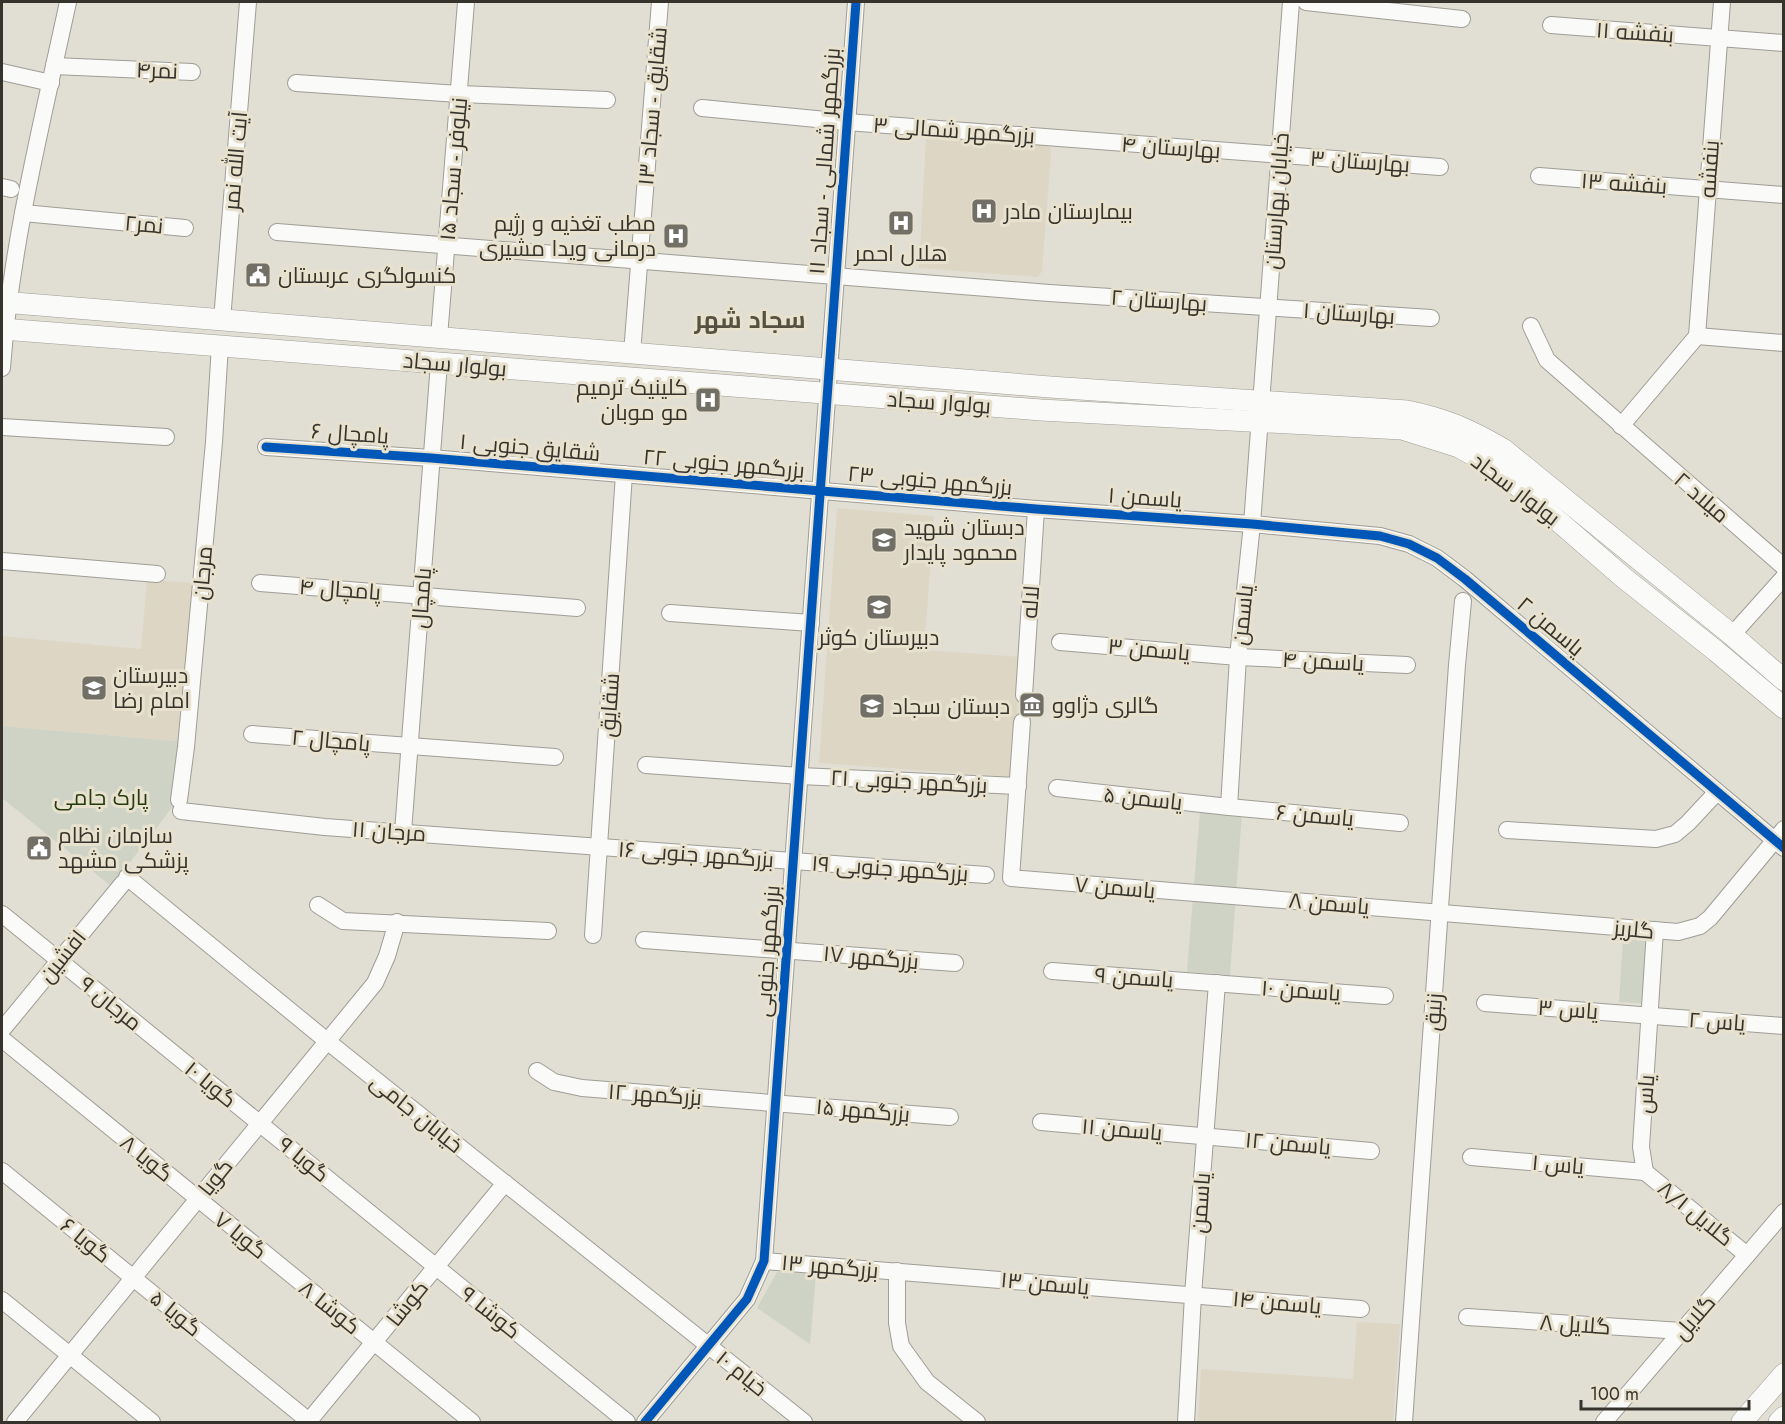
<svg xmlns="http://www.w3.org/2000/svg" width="1785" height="1424" viewBox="0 0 1785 1424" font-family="Jost,Cairo,sans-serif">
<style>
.built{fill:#ddd6c4}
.green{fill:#cfd3c5}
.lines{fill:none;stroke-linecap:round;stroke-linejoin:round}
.minor-casing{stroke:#9f9d95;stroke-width:18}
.major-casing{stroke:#9f9d95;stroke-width:22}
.minor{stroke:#fafaf9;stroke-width:16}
.major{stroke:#fafaf9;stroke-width:21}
.cycleway-casing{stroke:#e7e1ce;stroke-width:13}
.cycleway{stroke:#0057b8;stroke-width:9}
.labels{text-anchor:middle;stroke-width:6;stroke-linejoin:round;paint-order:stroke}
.street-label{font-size:22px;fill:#36332c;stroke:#e7e1ce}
.poi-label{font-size:22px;fill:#36332c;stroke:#e7e1ce;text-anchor:start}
.park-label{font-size:22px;fill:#263b0d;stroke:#e7e1ce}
.neighbourhood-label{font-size:24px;font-weight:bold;fill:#565041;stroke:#e7e1ce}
</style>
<rect width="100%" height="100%" fill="#e1ded4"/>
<!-- built -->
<g class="built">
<path d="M926,138L1044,145L1050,147L1051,153L1042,271L1038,277L919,268Z"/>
<path d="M837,508L934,516L924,650L1021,657L1013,777L819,763Z"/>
<path d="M147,580L193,583L184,742L2,726V636L141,649Z"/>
<path d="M1357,1322L1400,1324L1393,1422H1198L1201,1369L1353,1379Z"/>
</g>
<!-- green -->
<g class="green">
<path d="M2,726L184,742L172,807L153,833L111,886L2,798Z"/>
<path d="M1200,811L1242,813L1230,975L1187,972Z"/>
<path d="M1623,938L1654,940L1650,1004L1619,1002Z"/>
<path d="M777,1272L816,1274L810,1344L757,1308Z"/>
</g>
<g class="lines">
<defs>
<g id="minor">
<path d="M1306,2L1462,19"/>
<path d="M1551,25L1784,43"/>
<path d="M54,66L192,72"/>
<path d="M2,72L51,83"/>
<path d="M296,83L459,94L607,100"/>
<path d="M702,108L847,122L1440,167"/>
<path d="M1539,176L1784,195"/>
<path d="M2,187L11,189"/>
<path d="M23,213L185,228"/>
<path d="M277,232L1049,293L1431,318"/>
<path d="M222,320L248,2"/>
<path d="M1531,326L1547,360L1784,567"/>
<path d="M1697,336L1722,2"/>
<path d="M1697,336L1784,343"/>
<path d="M439,337L466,2"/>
<path d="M632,353L660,2"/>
<path d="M2,368C11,244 42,123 68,2"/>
<path d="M1621,426L1697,336"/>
<path d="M2,427L166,437"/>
<path d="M266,447L431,458L1036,509L1252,524L1380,536L1409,544L1437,558L1465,579L1784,848"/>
<path d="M2,561L157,574"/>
<path d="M260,583L577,608"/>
<path d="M670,613L811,623"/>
<path d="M1732,635L1784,577"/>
<path d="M1060,642L1238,657L1407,665"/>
<path d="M1024,695L1036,509"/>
<path d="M1022,722L1011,878L1678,932L1700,926L1710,918L1784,829"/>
<path d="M252,734L555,757"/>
<path d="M646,765L800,776L1018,786"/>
<path d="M1057,788L1229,807L1400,823"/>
<path d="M179,800L186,747L214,442L220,345"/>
<path d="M1229,807L1238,657L1252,524L1291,2"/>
<path d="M181,811L325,827L986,875"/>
<path d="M1507,830L1656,839L1675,834L1688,823L1716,793"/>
<path d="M403,832L439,363"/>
<path d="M127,877L327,1041L804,1422"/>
<path d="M318,905L343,921L548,931"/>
<path d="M2,914L627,1422"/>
<path d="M593,935L624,474"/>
<path d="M644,940L955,963"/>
<path d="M1052,971L1385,996"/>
<path d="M1485,1003L1784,1026"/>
<path d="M2,1030L123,883"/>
<path d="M2,1039L472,1422"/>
<path d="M537,1071L554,1082L582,1088L950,1117"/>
<path d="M1041,1122L1371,1151"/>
<path d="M1471,1157L1645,1172"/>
<path d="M2,1171L310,1422"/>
<path d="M1645,1172L1641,1147L1655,930"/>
<path d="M1645,1172L1747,1255"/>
<path d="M764,1261L1361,1309"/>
<path d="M897,1271V1323L901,1346L927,1382L977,1422"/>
<path d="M2,1300L152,1422"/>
<path d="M1467,1317L1682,1331"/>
<path d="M15,1422L375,983L387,956L397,922"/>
<path d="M308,1422L505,1183"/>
<path d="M645,1422L747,1299L764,1261L856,2"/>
<path d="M1186,1422L1193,1295L1217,983"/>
<path d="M1404,1422L1457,665L1463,601"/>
<path d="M1604,1422L1784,1212"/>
</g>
<g id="major">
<path d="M2,302L1050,387L1407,411C1446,419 1468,429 1503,449L1732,635L1784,680"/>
<path d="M2,329L1041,410L1402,429L1459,447L1491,465L1519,487L1624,578L1716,651L1784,708"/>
<path d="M1742,1422L1784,1374"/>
<path d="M1779,1422L1784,1417"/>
</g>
</defs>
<!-- minor casing -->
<use href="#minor" class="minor-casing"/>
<!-- major casing -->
<use href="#major" class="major-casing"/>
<!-- minor -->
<use href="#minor" class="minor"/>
<!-- major -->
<use href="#major" class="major"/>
<defs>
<g id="cycleway">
<path d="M266,447L431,458L1036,509L1252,524L1380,536L1409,544L1437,558L1465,579L1784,848"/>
<path d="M645,1422L747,1299L764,1261L856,2"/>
</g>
</defs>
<!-- cycleway casing -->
<use href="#cycleway" class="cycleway-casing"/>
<!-- cycleway -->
<use href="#cycleway" class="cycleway"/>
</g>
<!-- icons -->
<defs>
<symbol id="hospital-square" viewBox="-11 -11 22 22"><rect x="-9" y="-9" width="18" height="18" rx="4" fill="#726f67" stroke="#e7e1ce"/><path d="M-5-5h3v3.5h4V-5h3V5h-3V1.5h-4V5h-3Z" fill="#fff"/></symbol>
<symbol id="civic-square" viewBox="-11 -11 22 22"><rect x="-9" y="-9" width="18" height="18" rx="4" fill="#726f67" stroke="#e7e1ce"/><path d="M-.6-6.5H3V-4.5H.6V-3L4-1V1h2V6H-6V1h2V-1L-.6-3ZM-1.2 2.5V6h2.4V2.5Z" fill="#fff"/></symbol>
<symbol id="school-square" viewBox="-11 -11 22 22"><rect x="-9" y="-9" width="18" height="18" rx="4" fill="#726f67" stroke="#e7e1ce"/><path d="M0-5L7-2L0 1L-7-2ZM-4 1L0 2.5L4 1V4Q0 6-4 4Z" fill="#fff"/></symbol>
<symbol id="museum-square" viewBox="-11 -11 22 22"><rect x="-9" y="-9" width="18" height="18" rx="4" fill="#726f67" stroke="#e7e1ce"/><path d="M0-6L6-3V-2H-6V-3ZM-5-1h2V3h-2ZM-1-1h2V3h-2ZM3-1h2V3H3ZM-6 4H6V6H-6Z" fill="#fff"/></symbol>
</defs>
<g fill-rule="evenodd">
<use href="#hospital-square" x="969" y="196" width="30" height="30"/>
<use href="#hospital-square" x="886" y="208" width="30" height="30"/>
<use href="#hospital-square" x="661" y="221" width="30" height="30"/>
<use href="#civic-square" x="243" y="260" width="30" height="30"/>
<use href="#hospital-square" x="693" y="385" width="30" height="30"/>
<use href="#school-square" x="869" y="525" width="30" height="30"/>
<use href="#school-square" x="864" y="592" width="30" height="30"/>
<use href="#school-square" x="79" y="673" width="30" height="30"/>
<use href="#museum-square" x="1017" y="690" width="30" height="30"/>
<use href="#school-square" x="857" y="691" width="30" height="30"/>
<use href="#civic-square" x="24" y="833" width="30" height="30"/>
</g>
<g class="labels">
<!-- street labels -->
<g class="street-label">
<text transform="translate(1635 32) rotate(4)" y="8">بنفشه ۱۱</text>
<text transform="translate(157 70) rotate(2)" y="8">نمر۴</text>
<text transform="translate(652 106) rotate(-85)" y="8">شقایق - سجاد ۱۳</text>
<text transform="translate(954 130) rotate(4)" y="8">بزرگمهر شمالی ۳</text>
<text transform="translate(1171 147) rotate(4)" y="8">بهارستان ۴</text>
<text transform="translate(235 161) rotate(-85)" y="8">آیت الله نمر</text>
<text transform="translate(824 161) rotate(-86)" y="8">بزرگمهر شمالی - سجاد ۱۱</text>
<text transform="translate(1360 161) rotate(4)" y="8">بهارستان ۳</text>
<text transform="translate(453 169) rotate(-85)" y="8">نیلوفر - سجاد ۱۵</text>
<text transform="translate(1709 169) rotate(-86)" y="8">بنفشه</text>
<text transform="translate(1624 183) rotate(4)" y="8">بنفشه ۱۳</text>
<text transform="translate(1276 201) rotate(-86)" y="8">خیابان بهارستان</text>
<text transform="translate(144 224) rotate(5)" y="8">نمر۲</text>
<text transform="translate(1159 300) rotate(4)" y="8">بهارستان ۲</text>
<text transform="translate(1349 313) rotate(4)" y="8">بهارستان ۱</text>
<text transform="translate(455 364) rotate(5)" y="8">بولوار سجاد</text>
<text transform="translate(939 402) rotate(4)" y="8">بولوار سجاد</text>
<text transform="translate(350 433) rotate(4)" y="8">پامچال ۶</text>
<text transform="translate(530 447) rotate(5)" y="8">شقایق جنوبی ۱</text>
<text transform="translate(724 463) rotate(5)" y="8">بزرگمهر جنوبی ۲۲</text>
<text transform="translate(930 480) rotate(5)" y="8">بزرگمهر جنوبی ۲۳</text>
<text transform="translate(1516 489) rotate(37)" y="8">بولوار سجاد</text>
<text transform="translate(1145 497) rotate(4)" y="8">یاسمن ۱</text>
<text transform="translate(1702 497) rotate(41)" y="8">میلاد ۲</text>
<text transform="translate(202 573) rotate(-85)" y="8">مرجان</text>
<text transform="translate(340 589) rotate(4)" y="8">پامچال ۴</text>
<text transform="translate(421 598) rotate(-86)" y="8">پامچال</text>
<text transform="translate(1030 602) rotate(-86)" y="8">لاله</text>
<text transform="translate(1242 615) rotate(-84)" y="8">یاسمن</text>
<text transform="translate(1551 626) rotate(40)" y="8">یاسمن ۲</text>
<text transform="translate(1149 649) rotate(5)" y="8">یاسمن ۳</text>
<text transform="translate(1323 661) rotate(3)" y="8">یاسمن ۴</text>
<text transform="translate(609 705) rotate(-86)" y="8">شقایق</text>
<text transform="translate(331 740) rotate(5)" y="8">پامچال ۲</text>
<text transform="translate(909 781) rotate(3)" y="8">بزرگمهر جنوبی ۲۱</text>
<text transform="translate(1143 798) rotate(6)" y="8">یاسمن ۵</text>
<text transform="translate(1315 815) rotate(5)" y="8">یاسمن ۶</text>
<text transform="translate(389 831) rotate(4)" y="8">مرجان ۱۱</text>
<text transform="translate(696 854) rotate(4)" y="8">بزرگمهر جنوبی ۱۶</text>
<text transform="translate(890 868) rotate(4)" y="8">بزرگمهر جنوبی ۱۹</text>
<text transform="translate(1115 887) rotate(5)" y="8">یاسمن ۷</text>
<text transform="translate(1329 903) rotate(5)" y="8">یاسمن ۸</text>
<text transform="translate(1634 929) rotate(5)" y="8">گلریز</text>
<text transform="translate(767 951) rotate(-86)" y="8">بزرگمهر جنوبی</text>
<text transform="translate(62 956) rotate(-51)" y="8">افشین</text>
<text transform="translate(871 957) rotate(5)" y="8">بزرگمهر ۱۷</text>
<text transform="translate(1134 977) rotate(4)" y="8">یاسمن ۹</text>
<text transform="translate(1301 990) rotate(4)" y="8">یاسمن ۱۰</text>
<text transform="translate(111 1003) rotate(39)" y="8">مرجان ۹</text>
<text transform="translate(1568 1009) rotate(4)" y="8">یاس ۳</text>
<text transform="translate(1433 1012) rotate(-86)" y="8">زنبق</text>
<text transform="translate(1717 1021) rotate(4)" y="8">یاس ۲</text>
<text transform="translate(211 1084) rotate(39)" y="8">گویا ۱۰</text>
<text transform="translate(655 1094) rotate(4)" y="8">بزرگمهر ۱۲</text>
<text transform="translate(1645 1094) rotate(-86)" y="8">یاس</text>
<text transform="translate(863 1110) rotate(5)" y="8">بزرگمهر ۱۵</text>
<text transform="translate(417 1113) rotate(39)" y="8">خیابان جامی</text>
<text transform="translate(1122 1129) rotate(5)" y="8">یاسمن ۱۱</text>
<text transform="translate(1288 1143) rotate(5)" y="8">یاسمن ۱۲</text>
<text transform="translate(147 1158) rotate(39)" y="8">گویا ۸</text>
<text transform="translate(304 1159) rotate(39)" y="8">گویا ۹</text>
<text transform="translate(1558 1164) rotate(5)" y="8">یاس ۱</text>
<text transform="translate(215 1177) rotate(-51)" y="8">گویا</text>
<text transform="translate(1200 1203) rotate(-86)" y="8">یاسمن</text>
<text transform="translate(1696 1213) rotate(39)" y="8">گلایل ۸/۱</text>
<text transform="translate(241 1235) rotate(39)" y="8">گویا ۷</text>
<text transform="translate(86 1240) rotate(39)" y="8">گویا ۶</text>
<text transform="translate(830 1266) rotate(5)" y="8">بزرگمهر ۱۳</text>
<text transform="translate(1045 1283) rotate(5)" y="8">یاسمن ۱۳</text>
<text transform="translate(1277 1302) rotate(5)" y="8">یاسمن ۱۴</text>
<text transform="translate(407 1303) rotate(-51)" y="8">کوشا</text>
<text transform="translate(330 1307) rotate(39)" y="8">کوشا ۸</text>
<text transform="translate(491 1312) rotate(39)" y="8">کوشا ۹</text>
<text transform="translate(176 1313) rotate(39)" y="8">گویا ۵</text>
<text transform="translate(1694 1317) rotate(-49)" y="8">گلایل</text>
<text transform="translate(1575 1324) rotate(4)" y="8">گلایل ۸</text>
<text transform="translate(742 1373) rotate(39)" y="8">خیام ۱۰</text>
</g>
<!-- poi labels -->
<g class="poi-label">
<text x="1004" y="219">بیمارستان مادر</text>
<text x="656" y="231" text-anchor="end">مطب تغذیه و رژیم<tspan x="656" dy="25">درمانی ویدا مشیری</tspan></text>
<text x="901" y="261" text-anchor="middle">هلال احمر</text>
<text x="278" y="283">کنسولگری عربستان</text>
<text x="688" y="395" text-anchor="end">کلینیک ترمیم<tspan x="688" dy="25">مو موبان</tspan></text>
<text x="904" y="535">دبستان شهید<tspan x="904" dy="25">محمود پایدار</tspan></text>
<text x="879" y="645" text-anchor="middle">دبیرستان کوثر</text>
<text x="113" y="683">دبیرستان<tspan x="113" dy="25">امام رضا</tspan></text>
<text x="1052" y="713">گالری دژاوو</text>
<text x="892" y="714">دبستان سجاد</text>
<text x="58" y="843">سازمان نظام<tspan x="58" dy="25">پزشکی مشهد</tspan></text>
</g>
<!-- park labels -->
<g class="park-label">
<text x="101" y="805">پارک جامی</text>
</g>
<!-- neighbourhood labels -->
<g class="neighbourhood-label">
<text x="750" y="328">سجاد شهر</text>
</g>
</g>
<!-- border -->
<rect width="1785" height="1424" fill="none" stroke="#36332c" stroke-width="6"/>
<!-- scale -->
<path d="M1581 1400v9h168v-9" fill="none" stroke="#36332c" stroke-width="3"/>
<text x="1590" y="1400" font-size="18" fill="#36332c" stroke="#e7e1ce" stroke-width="4.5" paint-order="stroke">100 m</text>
</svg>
